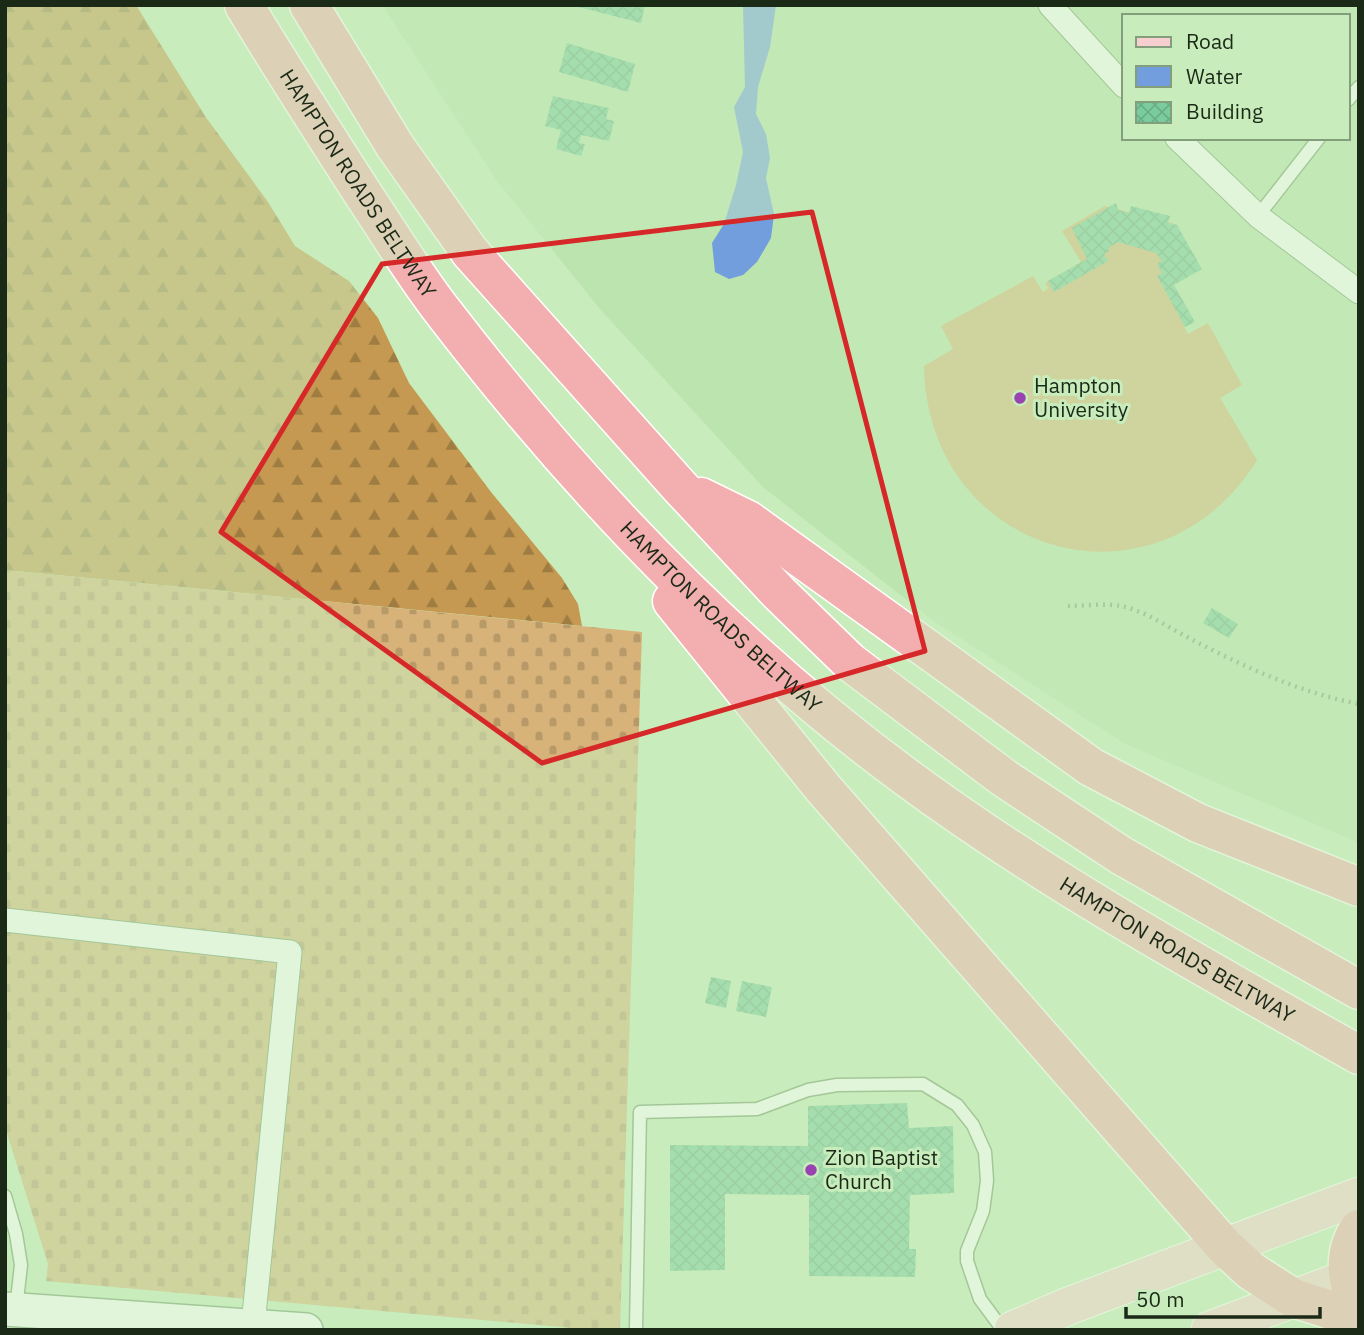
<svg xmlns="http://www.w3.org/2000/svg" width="1364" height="1335" viewBox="0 0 1364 1335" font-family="'IBM Plex Sans',sans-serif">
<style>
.built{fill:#bbe4ae;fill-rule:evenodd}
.forest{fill:url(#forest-firs)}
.cemetery{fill:url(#cemetery-stones)}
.garden{fill:#d7b37a}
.water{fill:#739edd}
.building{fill:url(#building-cross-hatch)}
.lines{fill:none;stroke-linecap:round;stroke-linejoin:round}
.lane-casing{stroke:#77996c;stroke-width:15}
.street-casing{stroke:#77996c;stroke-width:25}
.secondary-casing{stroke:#77996c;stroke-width:36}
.primary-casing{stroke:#fff;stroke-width:39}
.highway-casing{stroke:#fff;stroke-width:41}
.path{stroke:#829d79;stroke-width:4.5;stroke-dasharray:2 5;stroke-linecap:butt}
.lane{stroke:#fff;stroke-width:12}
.street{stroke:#fff;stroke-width:23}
.secondary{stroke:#fff;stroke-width:33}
.primary{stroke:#f8cfd0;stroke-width:37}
.highway{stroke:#f3afb0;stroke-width:38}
.marked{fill:none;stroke:#d62828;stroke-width:5;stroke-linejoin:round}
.poi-dot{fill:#9843b0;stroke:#c8ecbc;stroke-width:2.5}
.labels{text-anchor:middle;stroke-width:6;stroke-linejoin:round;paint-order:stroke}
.street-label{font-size:21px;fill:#1b2917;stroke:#c8ecbc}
.poi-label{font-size:21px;fill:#1b2917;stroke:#c8ecbc;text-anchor:start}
</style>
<defs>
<pattern id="forest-firs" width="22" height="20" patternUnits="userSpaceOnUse" patternTransform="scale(1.75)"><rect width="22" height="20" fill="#c59951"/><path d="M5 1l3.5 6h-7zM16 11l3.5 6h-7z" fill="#9f7d42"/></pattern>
<pattern id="cemetery-stones" width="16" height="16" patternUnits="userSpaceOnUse" patternTransform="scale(1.75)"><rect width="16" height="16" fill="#d7b37a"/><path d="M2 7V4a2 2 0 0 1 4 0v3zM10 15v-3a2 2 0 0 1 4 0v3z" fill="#b89a69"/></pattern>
<pattern id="building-cross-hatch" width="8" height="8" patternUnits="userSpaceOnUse" patternTransform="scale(1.75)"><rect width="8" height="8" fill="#7acc9e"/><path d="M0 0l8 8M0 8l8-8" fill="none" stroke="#69af87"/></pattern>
</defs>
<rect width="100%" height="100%" fill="#c8ecbc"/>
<!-- built -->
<path class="built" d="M382,5H1359V843L1125,744L935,622L763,487L600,309L497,181ZM1124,16H1348V138H1124Z"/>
<!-- forest -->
<path class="forest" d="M5,5H136L205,116L268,202L295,246L349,281L378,318L409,383L491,492L562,578L578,604L582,626L5,570Z"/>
<!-- cemetery -->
<path class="cemetery" d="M5,570L642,632L620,1330H594L46,1281L48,1264L5,1127Z"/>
<!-- garden -->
<path class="garden" d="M1105,206L1175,224L1201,269L1172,285L1192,322L1184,327L1188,334L1208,323L1242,385L1220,398L1257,460C1157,622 927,556 924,366L953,349L941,326L1033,276L1043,292L1048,288L1045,283L1081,262L1062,231Z"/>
<!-- water -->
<path class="water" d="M743,5H776L770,47L758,87L756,114L766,134L770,158L766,178L774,214L771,238L757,262L743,275L729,279L715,272L712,243L724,224L736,185L743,152L734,107L745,87Z"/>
<!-- building -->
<g class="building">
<path d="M571,5H645L641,23Z"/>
<path d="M567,43L635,64L628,92L559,72Z"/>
<path d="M553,96L609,108L606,119L614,121L609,141L581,135L579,143L585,144L581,156L556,149L561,130L545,126Z"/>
<path d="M1116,203L1118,210L1129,213L1131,206L1170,216L1168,223L1177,225L1202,269L1174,285L1195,322L1185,327L1157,276L1162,273L1157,264L1162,261L1156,253L1118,242L1108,248L1109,251L1104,254L1108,261L1054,292L1048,281L1087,259L1072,228Z"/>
<path d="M1212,608L1238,624L1229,638L1203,623Z"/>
<path d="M711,977L731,981L726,1008L705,1003Z"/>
<path d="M742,981L772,987L766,1017L736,1011Z"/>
<path d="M907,1103L909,1128L953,1126L954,1193L910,1195L909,1249H916L915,1277L809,1276V1195L725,1194V1270L670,1271V1145L808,1146V1106Z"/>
</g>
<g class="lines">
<defs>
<g id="lane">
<path d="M1348,100L1359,87"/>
<path d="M1258,216L1319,138"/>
<path d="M5,1196L16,1234L21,1265L16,1309"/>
<path d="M636,1330L640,1112L757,1109L808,1090L837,1085L923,1084L957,1105L973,1125L985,1152L987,1181L983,1211L967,1251V1261L980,1299L1003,1330"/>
</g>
<g id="street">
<path d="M1050,5L1124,86"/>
<path d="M1177,138L1258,216L1359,292"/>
<path d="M5,920L290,952L253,1325"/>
</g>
<path id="secondary" d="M5,1309L306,1330"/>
<g id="primary">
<path d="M1013,1330L1066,1307L1359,1196"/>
<path d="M1210,1330L1359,1274"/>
</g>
<g id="highway">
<path id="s1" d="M244,5C283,70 324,133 365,197C391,236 415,276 444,313C577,486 730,647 906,777C1048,882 1205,968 1359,1055"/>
<path d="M309,5L395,146L470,252L680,487L778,592L850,662L1004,778L1122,856L1359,990"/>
<path d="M701,497L748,520L1091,767L1198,823L1359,887"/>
<path d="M672,601L823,788L1224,1246L1251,1271L1293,1298L1359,1319"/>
<path d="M1359,1229C1343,1252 1345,1282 1359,1305"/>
</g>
</defs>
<!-- lane casing -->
<use href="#lane" class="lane-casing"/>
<!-- street casing -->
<use href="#street" class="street-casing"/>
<!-- secondary casing -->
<use href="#secondary" class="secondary-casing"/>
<!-- primary casing -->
<use href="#primary" class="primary-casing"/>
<!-- highway casing -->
<use href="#highway" class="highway-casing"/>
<!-- path -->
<path class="path" d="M1068,606C1085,606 1105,603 1121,606C1146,611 1167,627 1189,638C1242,666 1301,693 1359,704"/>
<!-- lane -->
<use href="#lane" class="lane"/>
<!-- street -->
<use href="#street" class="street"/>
<!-- secondary -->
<use href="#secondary" class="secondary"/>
<!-- primary -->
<use href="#primary" class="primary"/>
<!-- highway -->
<use href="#highway" class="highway"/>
</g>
<!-- marked area -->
<path d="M0 0H1364V1335H0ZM812,212L925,651L542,763L221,532L382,264Z" fill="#c8ecbc" fill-opacity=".55" fill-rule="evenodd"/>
<path class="marked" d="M812,212L925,651L542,763L221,532L382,264Z"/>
<!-- markers -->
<g class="poi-dot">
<circle cx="1020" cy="398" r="7"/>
<circle cx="811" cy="1170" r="7"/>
</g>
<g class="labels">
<!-- street labels -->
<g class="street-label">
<text dy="7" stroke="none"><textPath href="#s1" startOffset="212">HAMPTON ROADS BELTWAY</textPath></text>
<text dy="7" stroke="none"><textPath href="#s1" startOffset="779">HAMPTON ROADS BELTWAY</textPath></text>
<text dy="7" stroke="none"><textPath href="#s1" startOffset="1346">HAMPTON ROADS BELTWAY</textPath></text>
</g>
<!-- poi labels -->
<g class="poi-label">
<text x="1034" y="393">Hampton<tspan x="1034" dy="24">University</tspan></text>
<text x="825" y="1165">Zion Baptist<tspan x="825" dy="24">Church</tspan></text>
</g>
</g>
<!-- border -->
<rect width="1364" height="1335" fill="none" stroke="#1b2917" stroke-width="14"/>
<!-- legend -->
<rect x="1122" y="14" width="228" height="126" fill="#c8ecbc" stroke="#839e7a" stroke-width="2"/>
<rect x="1136" y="37" width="35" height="10" fill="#f8cfd0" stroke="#839e7a" stroke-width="2"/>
<text x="1186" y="49" font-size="21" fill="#1b2917">Road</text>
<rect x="1136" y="66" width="35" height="21" fill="#739edd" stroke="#839e7a" stroke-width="2"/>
<text x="1186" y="84" font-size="21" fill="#1b2917">Water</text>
<rect x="1136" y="102" width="35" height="21" fill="url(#building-cross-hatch)" stroke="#839e7a" stroke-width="2"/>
<text x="1186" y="119" font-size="21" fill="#1b2917">Building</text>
<!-- scale -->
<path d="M1126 1307v10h194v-10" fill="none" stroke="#1b2917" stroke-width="3.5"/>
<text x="1136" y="1307" font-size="21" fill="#1b2917" stroke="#c8ecbc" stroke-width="5" paint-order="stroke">50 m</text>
</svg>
